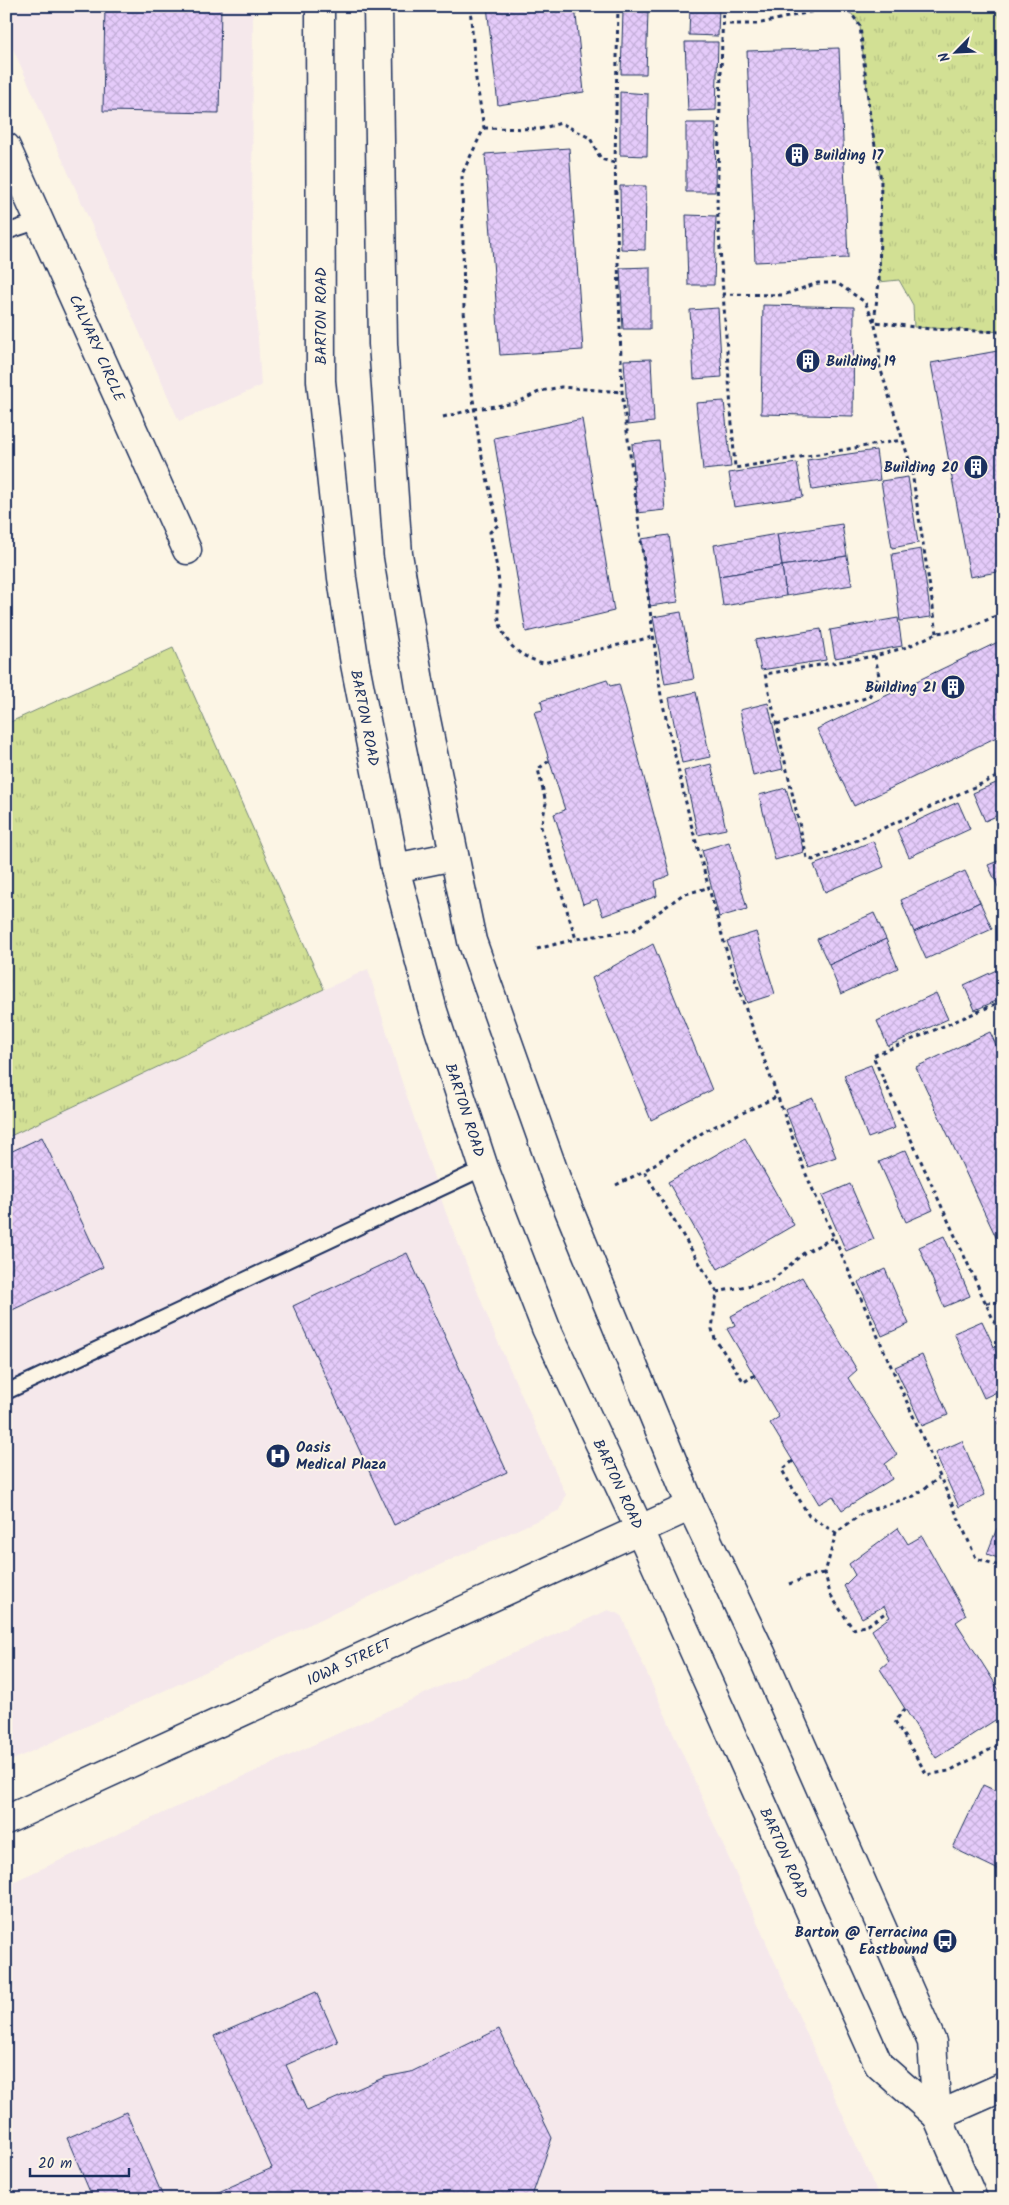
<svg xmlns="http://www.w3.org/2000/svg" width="1009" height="2205" viewBox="0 0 1009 2205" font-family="Kalam,sans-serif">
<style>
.built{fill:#f5e8eb}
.grass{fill:url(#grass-tufts);stroke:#768879}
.building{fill:url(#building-cross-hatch);stroke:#1b2f5e}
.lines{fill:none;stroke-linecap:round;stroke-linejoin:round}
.service-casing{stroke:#1b2f5e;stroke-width:18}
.minor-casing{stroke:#1b2f5e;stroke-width:31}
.tertiary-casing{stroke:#1b2f5e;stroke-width:31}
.secondary-casing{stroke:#1b2f5e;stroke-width:31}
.path{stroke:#1b2f5e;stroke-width:3;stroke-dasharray:4 4;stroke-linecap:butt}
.service{stroke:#fcf5e5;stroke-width:14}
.minor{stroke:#fcf5e5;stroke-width:28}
.tertiary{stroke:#fcf5e5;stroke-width:28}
.secondary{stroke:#fcf5e5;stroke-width:28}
.labels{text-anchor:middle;stroke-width:4;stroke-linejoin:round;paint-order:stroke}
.poi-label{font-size:15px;font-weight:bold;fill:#1b2f5e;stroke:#fcf5e5;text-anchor:start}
.street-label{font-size:15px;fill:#1b2f5e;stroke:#fcf5e5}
</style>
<defs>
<pattern id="grass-tufts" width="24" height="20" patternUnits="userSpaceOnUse" patternTransform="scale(1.25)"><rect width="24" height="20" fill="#d2e094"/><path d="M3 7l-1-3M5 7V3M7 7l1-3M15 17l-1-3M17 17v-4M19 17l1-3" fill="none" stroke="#b4c082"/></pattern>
<pattern id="building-cross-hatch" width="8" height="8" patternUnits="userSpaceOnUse" patternTransform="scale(1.25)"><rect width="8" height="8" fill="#e5cbfa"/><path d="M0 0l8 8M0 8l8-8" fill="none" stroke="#c4afd9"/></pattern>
</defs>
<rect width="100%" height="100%" fill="#fcf5e5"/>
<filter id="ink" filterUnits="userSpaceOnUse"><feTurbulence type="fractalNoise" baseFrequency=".02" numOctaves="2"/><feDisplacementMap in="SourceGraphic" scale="10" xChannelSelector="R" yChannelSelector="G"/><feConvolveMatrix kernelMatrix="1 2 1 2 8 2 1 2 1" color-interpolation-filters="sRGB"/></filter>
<g filter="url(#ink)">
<!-- built -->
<g class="built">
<path d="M6,6H253L252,243L261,386L179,421L6,33Z"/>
<path d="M368,969L398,1070L446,1213L494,1333L566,1495L560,1510L6,1763V1138Z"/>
<path d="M608,1610L621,1615L880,2199H6V1885Z"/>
</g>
<!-- grass -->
<g class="grass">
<path d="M864,6H1003V332L914,327L913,305L899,280L879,282L881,180L870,117L860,26L849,10Z"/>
<path d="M173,648L324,989L6,1138V724Z"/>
</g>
<!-- building -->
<g class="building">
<path d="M105,6H221L219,113L103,111Z"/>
<path d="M487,6H575L584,92L498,105Z"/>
<path d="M690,6H719L718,36L689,35Z"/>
<path d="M623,11H648L646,74H621Z"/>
<path d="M685,42H718L716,110L688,111Z"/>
<path d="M839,48L848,258L755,262L747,51Z"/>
<path d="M620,92L648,94L647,156L620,155Z"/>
<path d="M686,123H716L715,192H686Z"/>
<path d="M569,148L583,350L500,355L485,154Z"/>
<path d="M620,186H646L645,250L621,249Z"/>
<path d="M686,215L716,216L714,285H688Z"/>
<path d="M650,267V329H623L620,268Z"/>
<path d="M763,305L854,307L853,416L761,414Z"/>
<path d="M718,308L722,377L694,379L690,310Z"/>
<path d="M1003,350V571L970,577L931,363Z"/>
<path d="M651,359L654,422L628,425L624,360Z"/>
<path d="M724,401L731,467L703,470L696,403Z"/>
<path d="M582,419L614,611L526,632L494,438Z"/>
<path d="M659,441L665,510L637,513L632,444Z"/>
<path d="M876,450L880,480L812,490L807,460Z"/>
<path d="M797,463L803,497L734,507L729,473Z"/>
<path d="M908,477L918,543L892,548L881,481Z"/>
<path d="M842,524L847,556L782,566L777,534Z"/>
<path d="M777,534L782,566L719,576L714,545Z"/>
<path d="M669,535L678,602L650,606L641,539Z"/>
<path d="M921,549L931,617L900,621L892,554Z"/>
<path d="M847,556L852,585L786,596L782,566Z"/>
<path d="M782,566L786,596L723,606L719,576Z"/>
<path d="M681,612L694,679L665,684L653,617Z"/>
<path d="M898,618L902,646L835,658L830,630Z"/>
<path d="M821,629L826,660L761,670L755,640Z"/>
<path d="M1000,641L1003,646V734L854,806L817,729Z"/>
<path d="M607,680L610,686L619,684L670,875L655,881L657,896L603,916L597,899L583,904L554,814L565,810L534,712L543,710L541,701Z"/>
<path d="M696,692L710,757L682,763L669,698Z"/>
<path d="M768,703L783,769L753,776L740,710Z"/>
<path d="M711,764L726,829L698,835L684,771Z"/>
<path d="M1003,780V813L985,821L973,793Z"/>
<path d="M786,788L804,852L775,860L759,795Z"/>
<path d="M958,802L970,829L909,857L897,830Z"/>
<path d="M873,841L884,867L825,892L814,865Z"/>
<path d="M729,842L747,909L719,917L702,850Z"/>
<path d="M1003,859V890L1000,891L988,865Z"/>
<path d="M965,871L980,902L914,932L901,900Z"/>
<path d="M980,902L992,929L926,959L914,932Z"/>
<path d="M874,913L886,939L829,965L817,939Z"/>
<path d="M756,932L775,994L747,1003L727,941Z"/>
<path d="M886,939L898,968L841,994L829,965Z"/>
<path d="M653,944L712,1090L651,1120L592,978Z"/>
<path d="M1003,967V998L975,1010L964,985Z"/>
<path d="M936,993L948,1019L888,1046L877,1021Z"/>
<path d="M990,1032L1003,1060V1252L916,1067Z"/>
<path d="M871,1065L895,1128L868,1138L844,1075Z"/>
<path d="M813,1098L836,1157L808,1167L785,1109Z"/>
<path d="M42,1137L103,1267L6,1313V1154Z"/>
<path d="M745,1138L794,1225L718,1269L668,1182Z"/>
<path d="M906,1150L933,1210L906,1222L879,1162Z"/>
<path d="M850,1184L874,1239L846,1251L822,1196Z"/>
<path d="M944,1236L970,1296L944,1307L919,1247Z"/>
<path d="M407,1253L507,1472L394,1525L293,1306Z"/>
<path d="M885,1269L909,1324L882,1336L858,1282Z"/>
<path d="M802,1277L857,1370L848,1378L897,1455L885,1464L892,1479L842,1510L833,1496L819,1504L770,1423L779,1417L727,1329L735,1325L731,1316Z"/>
<path d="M982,1321L1003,1366V1389L984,1398L954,1333Z"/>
<path d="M922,1355L948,1415L922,1426L895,1367Z"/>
<path d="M1003,1416V1434L996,1419Z"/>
<path d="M962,1441L985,1495L959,1507L935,1453Z"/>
<path d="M898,1528L908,1544L922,1536L966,1615L956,1622L1003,1696V1715L936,1758L880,1669L889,1661L872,1630L890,1617L884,1606L862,1618L844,1586L855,1575L849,1564Z"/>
<path d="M997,1528L1003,1530V1560L987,1554Z"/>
<path d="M983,1785L1003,1794V1872L953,1848Z"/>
<path d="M316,1992L338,2042L286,2065L307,2111L385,2077L411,2072L499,2029L552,2138L531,2199H203L272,2168L214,2036Z"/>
<path d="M126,2112L164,2199H93L67,2138Z"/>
</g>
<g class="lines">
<defs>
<g id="service">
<path d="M6,232L39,221"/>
<path d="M6,1392L484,1168"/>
</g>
<path id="minor" d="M6,147L187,550"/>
<path id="tertiary" d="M6,1820L691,1506"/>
<g id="secondary">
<path d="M320,6L321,381L342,578L355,664L395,868L433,1011L484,1168L546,1328L640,1530L879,2065L937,2116"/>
<path d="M378,6L383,344L398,554L423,705L472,941L557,1181L691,1506L761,1653L932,2042L937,2116L973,2199"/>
<path d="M395,868L454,856"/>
<path d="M937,2116L1003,2087"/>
</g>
</defs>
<!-- service casing -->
<use href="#service" class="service-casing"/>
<!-- minor casing -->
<use href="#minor" class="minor-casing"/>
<!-- tertiary casing -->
<use href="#tertiary" class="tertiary-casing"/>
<!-- secondary casing -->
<use href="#secondary" class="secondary-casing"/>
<!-- path -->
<g class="path">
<path d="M470,6L476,79L484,128L462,174L464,311L470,378L480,448L498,525L490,532C493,550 498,568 499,585C500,593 497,601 498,609C499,638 515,656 543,663L652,637"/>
<path d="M618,6L615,163L622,392L661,696L691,824L732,971L805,1172L976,1558L1003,1567"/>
<path d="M723,6L717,204L735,468L902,440"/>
<path d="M998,6L1003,25"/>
<path d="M849,10L860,26L870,117L881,180L879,282L874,322L931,329L1003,332"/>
<path d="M721,24H757L819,10H849L864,6"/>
<path d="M484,128L540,129L561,123L590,138L601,159L615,163"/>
<path d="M722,294L783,295L818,283H837L865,302L874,322L880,345L879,364L911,466L937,633"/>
<path d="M443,417L475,409L516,403L541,391L561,387L622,392"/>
<path d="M1003,613L963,630L937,633L907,647L875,656L765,674L807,858L813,860L1003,774"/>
<path d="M777,724L869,697L879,676L875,656"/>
<path d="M549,761L538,769L546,803L541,827L576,939L634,930L682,895L707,888"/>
<path d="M537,949L576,939"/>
<path d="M1003,1001L873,1056L1003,1341"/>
<path d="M616,1185L644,1171"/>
<path d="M717,1292L644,1171L705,1131L776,1097"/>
<path d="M986,1303L1003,1302"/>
<path d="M755,1375L744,1382L715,1339L712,1329L717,1292L771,1281L804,1253L833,1238"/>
<path d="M793,1461L782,1470L809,1516L836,1533L864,1512L914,1496L939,1478"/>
<path d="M836,1533L825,1573L830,1594L853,1629L868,1625L885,1613"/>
<path d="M789,1584L816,1574L825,1573"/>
<path d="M905,1709L895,1721L927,1775L949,1771L997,1746L1003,1748"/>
</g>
<!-- service -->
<use href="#service" class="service"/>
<!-- minor -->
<use href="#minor" class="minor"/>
<!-- tertiary -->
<use href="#tertiary" class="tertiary"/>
<!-- secondary -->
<use href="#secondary" class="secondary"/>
</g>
</g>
<!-- icons -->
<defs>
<symbol id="building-disc" viewBox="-11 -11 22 22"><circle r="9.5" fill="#1b2f5e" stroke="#fcf5e5"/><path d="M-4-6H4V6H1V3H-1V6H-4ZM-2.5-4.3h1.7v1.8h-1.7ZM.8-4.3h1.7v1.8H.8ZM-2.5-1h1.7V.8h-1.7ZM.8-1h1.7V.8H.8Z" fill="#fff"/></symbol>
<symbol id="hospital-disc" viewBox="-11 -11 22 22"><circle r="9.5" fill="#1b2f5e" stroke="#fcf5e5"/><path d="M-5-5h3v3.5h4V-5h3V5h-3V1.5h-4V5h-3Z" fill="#fff"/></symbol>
<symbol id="bus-disc" viewBox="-11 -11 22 22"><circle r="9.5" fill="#1b2f5e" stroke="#fcf5e5"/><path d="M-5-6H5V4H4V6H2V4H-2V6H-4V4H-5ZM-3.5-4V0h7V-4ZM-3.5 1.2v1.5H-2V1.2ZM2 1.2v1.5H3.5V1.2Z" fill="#fff"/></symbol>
</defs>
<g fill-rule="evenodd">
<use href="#building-disc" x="783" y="141" width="28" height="28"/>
<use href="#building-disc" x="794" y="347" width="28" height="28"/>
<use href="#building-disc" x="962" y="453" width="28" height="28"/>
<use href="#building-disc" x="939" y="673" width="28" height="28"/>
<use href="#hospital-disc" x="264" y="1442" width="28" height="28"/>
<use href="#bus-disc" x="931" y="1927" width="28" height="28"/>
</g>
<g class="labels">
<!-- poi labels -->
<g class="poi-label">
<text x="814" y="160">Building 17</text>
<text x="826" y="366">Building 19</text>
<text x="958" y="472" text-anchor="end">Building 20</text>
<text x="936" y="692" text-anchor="end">Building 21</text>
<text x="296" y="1452">Oasis<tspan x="296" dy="17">Medical Plaza</tspan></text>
<text x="928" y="1937" text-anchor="end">Barton @ Terracina<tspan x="928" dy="17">Eastbound</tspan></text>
</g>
<!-- street labels -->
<g class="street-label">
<text transform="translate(321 316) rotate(-90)" y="5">BARTON ROAD</text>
<text transform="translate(97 348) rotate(66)" y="5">CALVARY CIRCLE</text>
<text transform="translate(365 718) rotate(79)" y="5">BARTON ROAD</text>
<text transform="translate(465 1110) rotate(72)" y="5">BARTON ROAD</text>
<text transform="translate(618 1484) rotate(65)" y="5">BARTON ROAD</text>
<text transform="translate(349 1662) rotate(-25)" y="5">IOWA STREET</text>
<text transform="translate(784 1853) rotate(66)" y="5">BARTON ROAD</text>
</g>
</g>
<!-- margin -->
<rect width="1009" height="2205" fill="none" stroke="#fcf5e5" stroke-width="25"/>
<rect x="12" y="12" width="984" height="2180" fill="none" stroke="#1b2f5e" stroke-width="2" filter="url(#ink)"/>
<!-- north arrow -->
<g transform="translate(956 52) rotate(246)" stroke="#fcf5e5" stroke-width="4" paint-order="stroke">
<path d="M0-4L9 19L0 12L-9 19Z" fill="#1b2f5e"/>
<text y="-8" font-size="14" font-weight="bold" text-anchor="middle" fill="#1b2f5e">N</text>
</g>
<!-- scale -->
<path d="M30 2168v8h99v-8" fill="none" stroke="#1b2f5e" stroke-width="2.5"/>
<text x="38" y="2168" font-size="15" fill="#1b2f5e" stroke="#fcf5e5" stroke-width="4" paint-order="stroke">20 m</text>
</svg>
